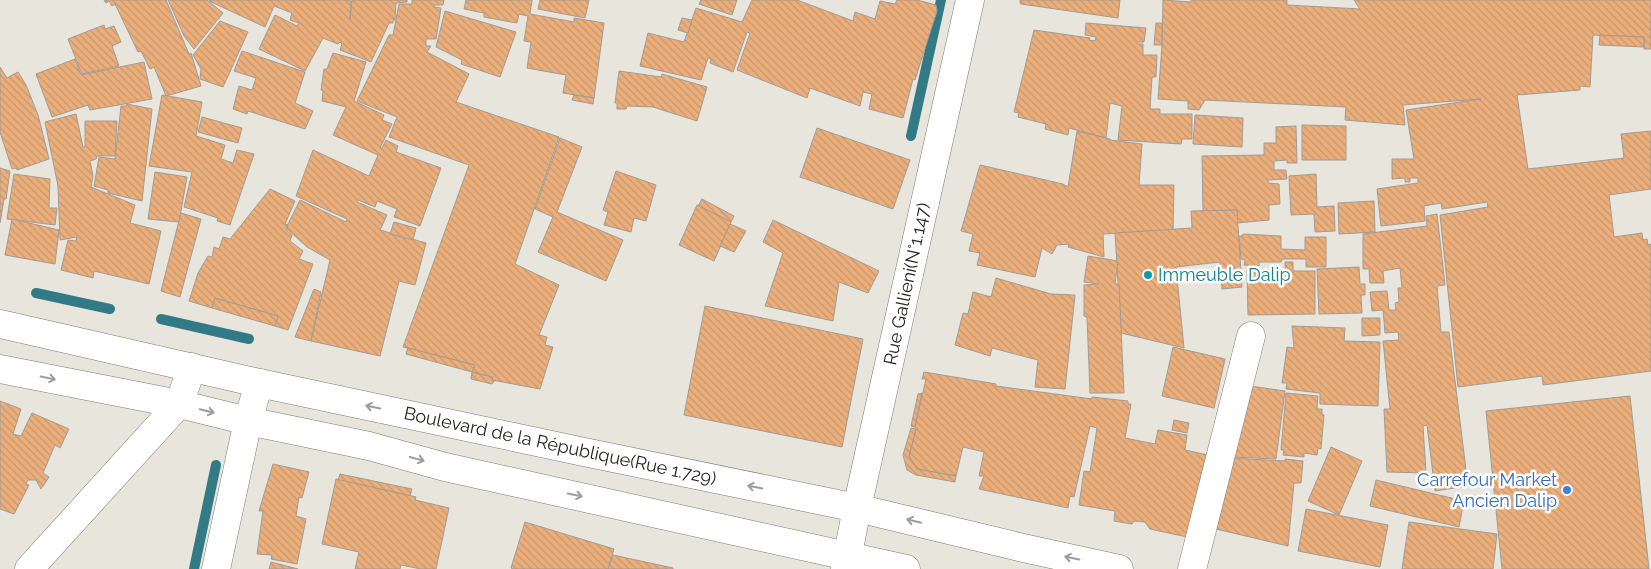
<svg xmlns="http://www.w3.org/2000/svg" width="1651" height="569" viewBox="0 0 1651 569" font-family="Raleway,sans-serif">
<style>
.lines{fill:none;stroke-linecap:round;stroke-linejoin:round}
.stream{stroke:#317a86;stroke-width:10}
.building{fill:url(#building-back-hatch);stroke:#a29b95}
.minor-casing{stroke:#7d7b73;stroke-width:29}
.major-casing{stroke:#7d7b73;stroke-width:29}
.minor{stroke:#fff;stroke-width:28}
.major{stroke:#fff;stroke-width:28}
.oneway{stroke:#9d9d9c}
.culture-dot{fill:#0f9aa8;stroke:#fff;stroke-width:2}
.shop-dot{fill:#3f7fe0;stroke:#fff;stroke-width:2}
.labels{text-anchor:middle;stroke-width:5;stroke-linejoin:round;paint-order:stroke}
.culture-label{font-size:18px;fill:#0d838f;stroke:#fff;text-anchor:start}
.street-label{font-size:18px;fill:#262522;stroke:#fff}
.shop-label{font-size:18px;fill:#366cbe;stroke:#fff;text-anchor:end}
</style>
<defs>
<pattern id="building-back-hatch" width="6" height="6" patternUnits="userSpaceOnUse" patternTransform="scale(1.25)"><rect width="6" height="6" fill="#ebaf7c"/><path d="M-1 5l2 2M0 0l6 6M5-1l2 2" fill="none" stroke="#c9966b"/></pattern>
</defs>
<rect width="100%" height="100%" fill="#e8e5dc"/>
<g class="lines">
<!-- stream -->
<g class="stream">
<path d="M911,136L941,0"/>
<path d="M36,293L110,309"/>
<path d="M161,319L249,339"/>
<path d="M194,569L216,465"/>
</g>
</g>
<!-- building -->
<g class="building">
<path d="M104,0H166L189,54L191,53L201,86L166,96L154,67L150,69L141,51L138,52L115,4L112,6L109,1L106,3Z"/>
<path d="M168,0H207L223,13L194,49L184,36Z"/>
<path d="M210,0H346L351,1L350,19L352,0H407V2L396,3L395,20H393V23H389L371,62L340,50L342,44L340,42L338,44L323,38L305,71L259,49L275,15L297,26L299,23L290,20L292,13L274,6L265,27L209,1Z"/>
<path d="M412,0H444L443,5H434V7L441,8L436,39H426V46H431L427,52L469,74L456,102L559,137L515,264L559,285L539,335L547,337L545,345L553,347L540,389L492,380V377L472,372L475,365L403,347L469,165L389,137L397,117L357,101L389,35H393L399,4H412Z"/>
<path d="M466,0H532L530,14L574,22V18L604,23L594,98L563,93L566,75L527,68L531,42L524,41L528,16L519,14L517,23L484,17V13L464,9Z"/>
<path d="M540,0H589L585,18L538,9Z"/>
<path d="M701,0H737L732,15L699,4Z"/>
<path d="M752,0H797L853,21L855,12L875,19L880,1L895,4L897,0H917L936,5L937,11L915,80L913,79L903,118L869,109L872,94L863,92L860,106L810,88L807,98L737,70L750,33L747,32L733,72L710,63L711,59L708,58L701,80L640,66L648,33L684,42L696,8L742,22Z"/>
<path d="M1020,0H1120L1118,18L1021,4L1020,3Z"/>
<path d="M1163,0L1191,2V0H1287V5L1360,9L1354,0H1651V49H1644V37L1593,35L1590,87L1580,86V90L1517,95L1528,169L1624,158L1621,134L1651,131V189L1609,195L1614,237L1642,233L1643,240L1647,239L1648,245L1651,244V371L1543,385L1542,376L1458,387L1440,215L1488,207L1487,202L1442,209L1441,203L1424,206L1425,221L1381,226L1377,189L1418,183V178H1410V182H1405V178L1392,179V159H1414L1406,110L1481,99L1403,105L1405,125L1345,120L1346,107L1205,100L1199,110L1188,109V101L1158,99L1162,45Z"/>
<path d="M445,11L516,32L500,77L461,64L462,60L436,47Z"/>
<path d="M682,18L692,20L688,33L678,30Z"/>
<path d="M220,21L248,32L223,87L200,79L201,69L193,55Z"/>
<path d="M1086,23L1146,28L1144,42H1138L1137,44H1143V55H1157L1156,77H1152L1150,109H1160V114H1192V139H1182L1181,144L1118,140L1122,106L1110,103L1106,138L1069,128L1068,135L1045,129L1046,124L1018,117L1019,113L1014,112L1034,30L1090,38L1089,40L1095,41L1096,37L1085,35Z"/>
<path d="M1156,23H1162V45H1154Z"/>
<path d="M104,25L105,29L114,26L121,42L112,46L119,66L82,74L68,39Z"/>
<path d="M1600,35L1644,37V47L1599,45Z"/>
<path d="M242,51L305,72L295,103L313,111L305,129L248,111L247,114L233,109L239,86L252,90L256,78L234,71Z"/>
<path d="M333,53L366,62L354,101L384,115L382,120L392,124L380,148H382L386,140L398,146L396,152L441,168L420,226L394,217L397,209L377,201L375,207L358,200L357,202L387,215L380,230L426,243L415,285L399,281L380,356L311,341L330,260L307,247L286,228L300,200L346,222L347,219L296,196L313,150L369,176L378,155L333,135L346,107L322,101L323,91L321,90L324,69H327Z"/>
<path d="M75,59L81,75L144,62L152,99L90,110L88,105L52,117L36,74Z"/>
<path d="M0,67L7,78L18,72L26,85L38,115L49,159L17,170L16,168L12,169L0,132Z"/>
<path d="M619,71L661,77L662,74L707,87L697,121L653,107L627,106L626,109H617V103H615Z"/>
<path d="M162,95L202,102L196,136L225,145L221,159L233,163L237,150L254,154L230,225L217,221L218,218L184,207L192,172L149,166Z"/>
<path d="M574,95L594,98L593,104L572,100Z"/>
<path d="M127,104L152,109L142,201L108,193V190L94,186L99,157L115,159L121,106H126Z"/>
<path d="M76,114L83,147H85V121H117L115,156H97L96,159L90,161L93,176L91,187L135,205L130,223L161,231L149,284L94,271L93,278L61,270L68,240L76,241L77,237L60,240L58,186L45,122Z"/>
<path d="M1195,115L1243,118L1242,147L1193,144Z"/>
<path d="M202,117L242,128L238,143L198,132Z"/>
<path d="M1302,125L1346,126V160H1302Z"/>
<path d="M1296,126L1297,163H1287V160L1274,161V170H1286L1287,179L1268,180V183L1279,184L1280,204L1269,205V220L1237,223V210L1203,212L1202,156L1264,155V143H1276V127Z"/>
<path d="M817,128L910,160L893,209L800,177Z"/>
<path d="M1077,131L1110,139V140L1142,144L1139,185H1174L1173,230L1103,234L1104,257L1068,247L1069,244L1057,245L1052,254L1042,248L1035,277L977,265L980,253L969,251L973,234L961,231L980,165L1063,184L1068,187Z"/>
<path d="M560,138L582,147L557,212L623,240L606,281L538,252L553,217L535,209Z"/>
<path d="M0,168L10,171L6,199H4L0,223Z"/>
<path d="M616,171L656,185L646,221L634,218L631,232L604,225L608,212L603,210Z"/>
<path d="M155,172L187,177L179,222L148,219Z"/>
<path d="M14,174L50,179L49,208H57L55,225L7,219Z"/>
<path d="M1316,174L1317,207L1334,206L1335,231L1315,232L1314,214L1291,215L1289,176Z"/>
<path d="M270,189L295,201L285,224L288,225L286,230L292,235L290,241L303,251L299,259L313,264L288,330L275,326L278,316L215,298L212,308L189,301L198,273L208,256L212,257L214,247L219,249L223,237L230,239Z"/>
<path d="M702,199L734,216L731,222L698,206Z"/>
<path d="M1374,201L1375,232L1339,234L1338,203Z"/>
<path d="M697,205L731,222L714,261L679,245Z"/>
<path d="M1237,210L1242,287L1222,289L1220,262L1176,267L1184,348L1121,333L1115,233L1192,228L1191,211Z"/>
<path d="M181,213L201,219L180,297L161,291Z"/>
<path d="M1437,214L1445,285L1437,286L1441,332H1449L1468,486L1435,491L1427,425L1423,426L1426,473L1387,472L1384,409H1390L1383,341L1399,340L1398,332L1385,333L1383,310L1372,311L1370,292L1387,291L1389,310H1396L1395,303L1399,302L1398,288H1402L1400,268L1383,271L1384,283H1370L1369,269H1363V234L1427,226L1426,216Z"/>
<path d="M12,219L59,230L55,264L5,255Z"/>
<path d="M773,220L879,271L868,293L839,282L833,321L765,306L783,253L763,242Z"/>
<path d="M394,222L416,228L413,240L390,234Z"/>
<path d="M730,224L746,231L734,252L720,246Z"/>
<path d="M1243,234L1281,236V249L1305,250V237H1326V267H1306V259H1282L1281,262H1259V266L1244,265L1245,260L1241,259L1239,236H1242Z"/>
<path d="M1088,256L1118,261L1115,284H1119L1124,393H1090L1087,317L1084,316V285L1099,284L1084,282Z"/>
<path d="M1285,262H1293V271H1315V314L1248,315L1247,270H1285Z"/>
<path d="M1359,267L1360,284H1365V295H1361L1362,313L1319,314L1317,269Z"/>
<path d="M996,278L1051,294L1075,295L1065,389L1035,387L1038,360L992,348L990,356L955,345L963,313L968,314L973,292L991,297Z"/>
<path d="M314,289L321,292L311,341L295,337Z"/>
<path d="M215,298L278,316L275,326L212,308Z"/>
<path d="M705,306L863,339L842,447L684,415Z"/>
<path d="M1362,318H1380V335L1362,336Z"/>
<path d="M1292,326L1345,328L1344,341L1380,342L1378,406L1320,404V393L1286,389L1287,383H1282L1287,347L1294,348Z"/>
<path d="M1173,347L1225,359L1214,408L1162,396Z"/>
<path d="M408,348L475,365L472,372L406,354Z"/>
<path d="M472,372L492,377V380H495L492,384L471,379Z"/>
<path d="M924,372L996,384V386L1092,399V397L1128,401V404H1131L1125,438L1155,444L1158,430L1187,435L1185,450L1208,455L1187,537L1150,529L1145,522L1134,521L1132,524L1114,521L1115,511L1079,505L1084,471L1090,472L1097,428L1090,426L1074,497L1070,496L1068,508L979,489L984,476H979L984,452L963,447L956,476L917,469L909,456L916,429H918L915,427L926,379H922Z"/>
<path d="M1243,385L1285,391L1276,459L1232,457Z"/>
<path d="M922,393L915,427L911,426L918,394Z"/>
<path d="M1286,393L1318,396L1317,409H1322V414L1324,415L1321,449L1318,448L1317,455L1304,453V457L1283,455L1284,450H1281Z"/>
<path d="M1630,396L1649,569H1502L1486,411Z"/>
<path d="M0,401L21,409L13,434L21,436L32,413L69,429L60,448L55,445L43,473L49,477L41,489L36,480H28L26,484L29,485L14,514L0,509Z"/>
<path d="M1174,420L1189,423L1187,433L1172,430Z"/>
<path d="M911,428L916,429L909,456L917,469L956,476L955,482L916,475L907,470L903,455Z"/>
<path d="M1331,447L1362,461L1339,515L1308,501Z"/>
<path d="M1230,458L1285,461V459L1303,461L1301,483H1294L1288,546L1216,529Z"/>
<path d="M273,464L309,472L302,498L299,497L296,516L306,519L297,564L271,559L272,555L257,554L263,511H259Z"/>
<path d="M340,474L412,489L410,496L338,480Z"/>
<path d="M336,479L416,497L415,500L449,508L436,569H421L401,565L400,569H355L359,552L322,544Z"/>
<path d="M1376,480L1464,501L1459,527L1370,506Z"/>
<path d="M1306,509L1388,525L1380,567L1298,551Z"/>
<path d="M525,522L614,549L608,569H513L511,568Z"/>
<path d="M1409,522L1497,534L1493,569H1402Z"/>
<path d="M613,555L673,568V569H608Z"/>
<path d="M271,562L298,569H269Z"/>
</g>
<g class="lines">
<defs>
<g id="minor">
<path d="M29,569L179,404L192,367"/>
<path d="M216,569L248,421L259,383"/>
<path d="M1192,569L1251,336"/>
</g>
<g id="major">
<path d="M0,324L259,383L584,452L857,508L1019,547L1119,569"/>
<path d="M0,369L179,404L248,421L369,446L445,467L906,569"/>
<path d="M845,569L857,508L970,0"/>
</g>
</defs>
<!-- minor casing -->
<use href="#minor" class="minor-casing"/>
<!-- major casing -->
<use href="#major" class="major-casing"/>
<!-- minor -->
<use href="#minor" class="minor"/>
<!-- major -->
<use href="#major" class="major"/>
</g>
<!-- one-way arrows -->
<defs><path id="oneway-shaft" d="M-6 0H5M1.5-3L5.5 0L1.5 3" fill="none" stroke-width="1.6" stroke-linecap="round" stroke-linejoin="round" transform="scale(1.25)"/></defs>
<g class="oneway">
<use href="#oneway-shaft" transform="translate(48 378) rotate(11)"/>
<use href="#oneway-shaft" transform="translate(373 407) rotate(-168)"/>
<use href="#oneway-shaft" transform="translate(207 411) rotate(14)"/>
<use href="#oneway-shaft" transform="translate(417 459) rotate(15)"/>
<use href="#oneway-shaft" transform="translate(755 487) rotate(-169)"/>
<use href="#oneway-shaft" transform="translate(575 495) rotate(12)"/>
<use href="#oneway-shaft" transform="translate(914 521) rotate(-166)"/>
<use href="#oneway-shaft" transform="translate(1072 558) rotate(-168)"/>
</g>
<!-- markers -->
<circle class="culture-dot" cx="1148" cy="275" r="5"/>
<circle class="shop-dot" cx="1567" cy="490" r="5"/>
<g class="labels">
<!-- culture labels -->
<g class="culture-label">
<text x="1158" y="281">Immeuble Dalip</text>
</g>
<!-- street labels -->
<g class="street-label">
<text transform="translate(907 284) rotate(-78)" y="6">Rue Gallieni(N°1.147)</text>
<text transform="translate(560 446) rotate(12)" y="6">Boulevard de la République(Rue 1.729)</text>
</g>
<!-- shop labels -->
<g class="shop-label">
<text x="1557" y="486">Carrefour Market<tspan x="1557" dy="21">Ancien Dalip</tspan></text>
</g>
</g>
</svg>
